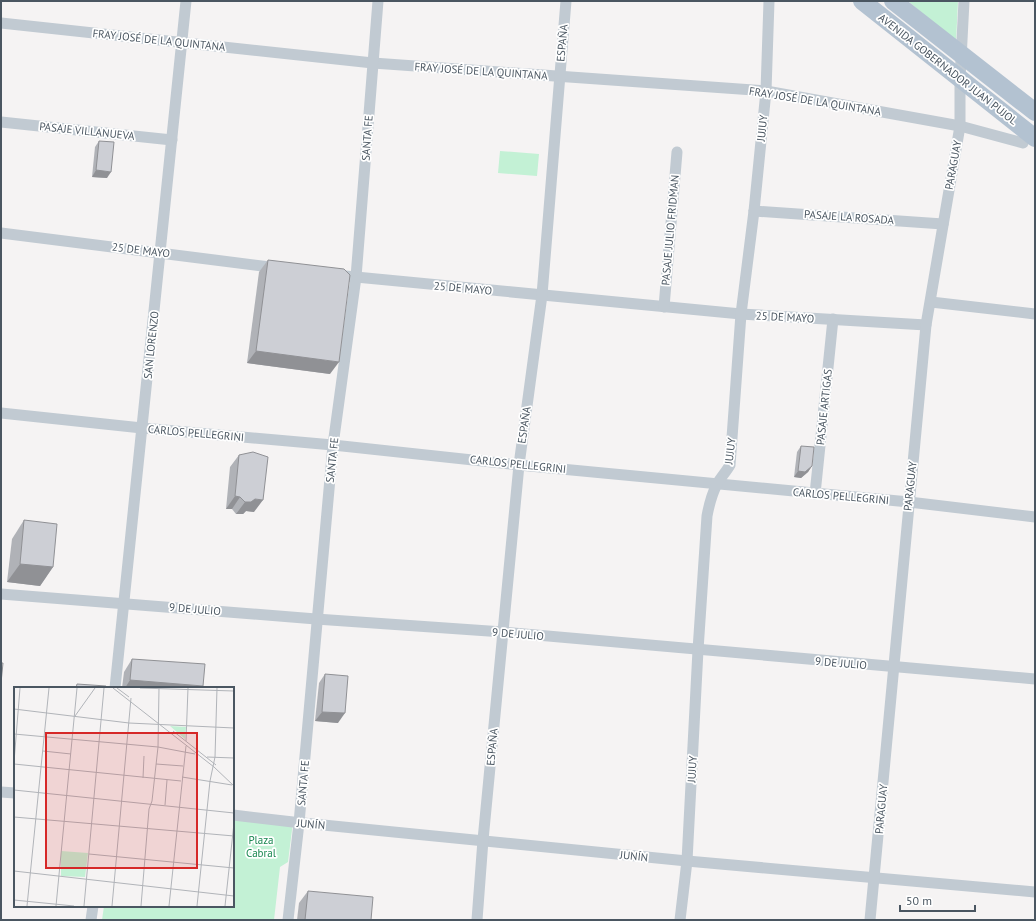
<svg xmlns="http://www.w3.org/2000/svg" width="1036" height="921" viewBox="0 0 1036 921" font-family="'PT Sans',sans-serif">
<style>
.green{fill:#c3f1d5}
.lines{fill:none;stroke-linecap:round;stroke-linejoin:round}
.street{stroke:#c1cad2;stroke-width:11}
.primary{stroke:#b3c2d1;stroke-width:18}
.wall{fill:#b0b2b7}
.shaded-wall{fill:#909195}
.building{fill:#cdcfd5;stroke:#909195}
.labels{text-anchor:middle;stroke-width:3.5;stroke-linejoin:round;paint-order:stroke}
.street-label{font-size:11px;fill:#4a5661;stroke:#fff}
.park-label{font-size:11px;fill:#17864f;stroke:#fff}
.inset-road{fill:none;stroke:#b1b4b9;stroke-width:1}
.view{fill:#d62828;fill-opacity:0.15;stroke:#d62828;stroke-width:2}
.inset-edge{fill:none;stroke:#4a5661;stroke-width:2}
</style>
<rect width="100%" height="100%" fill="#f5f3f3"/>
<!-- green -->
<g class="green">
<path d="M908,1H958L956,42Z"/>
<path d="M500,151L539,154L537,176L498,173Z"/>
<path d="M233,816L293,822L288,862L280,867L274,920H102L104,906H233Z"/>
</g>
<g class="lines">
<!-- street -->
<g class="street">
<path d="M1,23L373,63L766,91L960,126L1023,143"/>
<path d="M1,122L172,140"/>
<path d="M754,211L943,224"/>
<path d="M1,233L278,268"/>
<path d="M335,275L741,314L926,325"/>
<path d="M931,302L1035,314"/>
<path d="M664,307L677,152"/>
<path d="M1,413L142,428L333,445L519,465L909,502L1035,517"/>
<path d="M815,494L833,319"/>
<path d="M1,594L316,619L503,632L1035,679"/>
<path d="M115,688L186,1"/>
<path d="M1,792L15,793"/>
<path d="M233,815L293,822L687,861L1035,892"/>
<path d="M91,920L93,906"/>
<path d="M288,920L299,823L333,445L356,277L378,1"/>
<path d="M477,920L483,840L519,465L542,295L566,1"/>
<path d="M680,920L687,861L698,650L707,516C709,505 712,494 717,484C721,477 726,472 730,465L741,314L754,211L766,91L769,1"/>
<path d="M870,920L926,325L960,126V79L964,1"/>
</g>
<!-- primary -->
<g class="primary">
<path d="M862,1L1035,138"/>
<path d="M893,1L1035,112"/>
</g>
</g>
<!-- wall -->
<g class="wall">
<path d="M99,141L107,178L92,177L95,147Z"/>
<path d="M268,260L330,374L247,363L259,272Z"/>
<path d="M801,446L812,466L808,472L801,478L794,477L797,452Z"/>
<path d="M239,455L254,512L246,511L243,514H236L232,509H226L230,467Z"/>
<path d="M24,520L53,567L40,586L7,582L12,539Z"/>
<path d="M132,659L202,688H122L124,672Z"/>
<path d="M325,674L338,723L315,721L319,683Z"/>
<path d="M308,891L371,920H297L299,903Z"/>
</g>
<!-- shaded-wall -->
<g class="shaded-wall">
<path d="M96,170L111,172L107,178L92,177Z"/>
<path d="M256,351L339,362L330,374L247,363Z"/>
<path d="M812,466L808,472L801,478L794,477L798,471Z"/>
<path d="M235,496L240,497L232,509H226Z"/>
<path d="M255,499L263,500L254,512L246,511L243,514H236L245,502Z"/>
<path d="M20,564L53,567L40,586L7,582Z"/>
<path d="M130,680L203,686L202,688H125Z"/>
<path d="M322,712L345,713L338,723L315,721Z"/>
</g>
<!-- building -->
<g class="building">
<path d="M99,141L114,142L111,172L96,170Z"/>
<path d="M268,260L344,269L350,275L339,362L256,351Z"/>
<path d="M801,446L814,447L812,466L805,472L798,471Z"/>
<path d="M253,452L268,457L263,500L255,499L251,502H245L240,497L235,496L239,455Z"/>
<path d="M24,520L57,524L53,567L20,564Z"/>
<path d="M132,659L205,664L203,686L130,680Z"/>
<path d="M1,663H3L1,683Z"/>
<path d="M325,674L348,676L345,713L322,712Z"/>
<path d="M77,684L106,686L105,688H76Z"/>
<path d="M308,891L373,897L371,920H305Z"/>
</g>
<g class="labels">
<!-- street labels -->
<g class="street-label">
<text transform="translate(159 40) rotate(6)" y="4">FRAY JOSÉ DE LA QUINTANA</text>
<text transform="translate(562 43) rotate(-85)" y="4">ESPAÑA</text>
<text transform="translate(948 69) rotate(38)" y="4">AVENIDA GOBERNADOR JUAN PUJOL</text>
<text transform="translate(481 71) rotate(4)" y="4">FRAY JOSÉ DE LA QUINTANA</text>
<text transform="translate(815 101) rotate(9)" y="4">FRAY JOSÉ DE LA QUINTANA</text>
<text transform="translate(762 128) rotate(-84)" y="4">JUJUY</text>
<text transform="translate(87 131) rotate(6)" y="4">PASAJE VILLANUEVA</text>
<text transform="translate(367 138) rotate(-86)" y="4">SANTA FE</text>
<text transform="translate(953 165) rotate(-80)" y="4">PARAGUAY</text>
<text transform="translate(849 217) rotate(4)" y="4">PASAJE LA ROSADA</text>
<text transform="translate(670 230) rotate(-85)" y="4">PASAJE JULIO FRIDMAN</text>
<text transform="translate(141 250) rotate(7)" y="4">25 DE MAYO</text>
<text transform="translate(463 288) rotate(5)" y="4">25 DE MAYO</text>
<text transform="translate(785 317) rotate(3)" y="4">25 DE MAYO</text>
<text transform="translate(151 345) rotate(-84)" y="4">SAN LORENZO</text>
<text transform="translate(824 407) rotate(-84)" y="4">PASAJE ARTIGAS</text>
<text transform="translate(524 425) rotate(-82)" y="4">ESPAÑA</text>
<text transform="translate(196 433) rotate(5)" y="4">CARLOS PELLEGRINI</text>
<text transform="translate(730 451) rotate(-83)" y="4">JUJUY</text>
<text transform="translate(332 460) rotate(-84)" y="4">SANTA FE</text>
<text transform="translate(518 464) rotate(6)" y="4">CARLOS PELLEGRINI</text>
<text transform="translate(910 486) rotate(-84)" y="4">PARAGUAY</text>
<text transform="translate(841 496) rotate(5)" y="4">CARLOS PELLEGRINI</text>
<text transform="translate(195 609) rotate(5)" y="4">9 DE JULIO</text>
<text transform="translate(518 634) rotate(5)" y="4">9 DE JULIO</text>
<text transform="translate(841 663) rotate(5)" y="4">9 DE JULIO</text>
<text transform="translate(492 747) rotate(-85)" y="4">ESPAÑA</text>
<text transform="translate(692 769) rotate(-87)" y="4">JUJUY</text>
<text transform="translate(303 783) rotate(-85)" y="4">SANTA FE</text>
<text transform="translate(881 809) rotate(-85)" y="4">PARAGUAY</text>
<text transform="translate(311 824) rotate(5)" y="4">JUNÍN</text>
<text transform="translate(634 856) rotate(6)" y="4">JUNÍN</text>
</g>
<!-- park labels -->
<g class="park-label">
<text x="261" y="844">Plaza<tspan x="261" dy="13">Cabral</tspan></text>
</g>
</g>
<!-- overview -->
<g transform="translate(14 687)">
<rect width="220" height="220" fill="#f5f3f3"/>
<path d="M156,39L172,40L171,52ZM47,164L74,166L71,190L47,189Z" fill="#c3f1d5"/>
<path class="inset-road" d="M99,1L200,80L220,99M103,1L115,10M126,1L220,4M0,22L115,36L220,41M61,29L81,1M159,44L202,78M0,47L144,60L181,67M172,54L174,1M29,64L57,67M193,70L220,71M0,75L6,1M0,77L167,94M142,77L169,79M168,90L218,98M129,91L130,69M0,103L220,126M151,118L153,93M0,130L220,149M75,167L220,181M0,184L220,209M0,213L60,219M13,219L35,1M42,219L63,1M70,219L90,1M98,219L117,11M127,219L135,122L138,114L144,60L145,1M155,219L172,59M183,219L196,94L201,70L203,1M211,219L220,136"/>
<path class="view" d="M32,46H183V181H32Z"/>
<rect width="220" height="220" class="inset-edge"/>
</g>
<!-- border -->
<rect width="1036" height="921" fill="none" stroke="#4a5661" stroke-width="4"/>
<!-- scale -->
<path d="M900 905v6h75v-6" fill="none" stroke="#4a5661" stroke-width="2"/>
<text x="906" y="905" font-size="12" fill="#4a5661" stroke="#ffffff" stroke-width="3" paint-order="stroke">50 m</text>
</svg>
